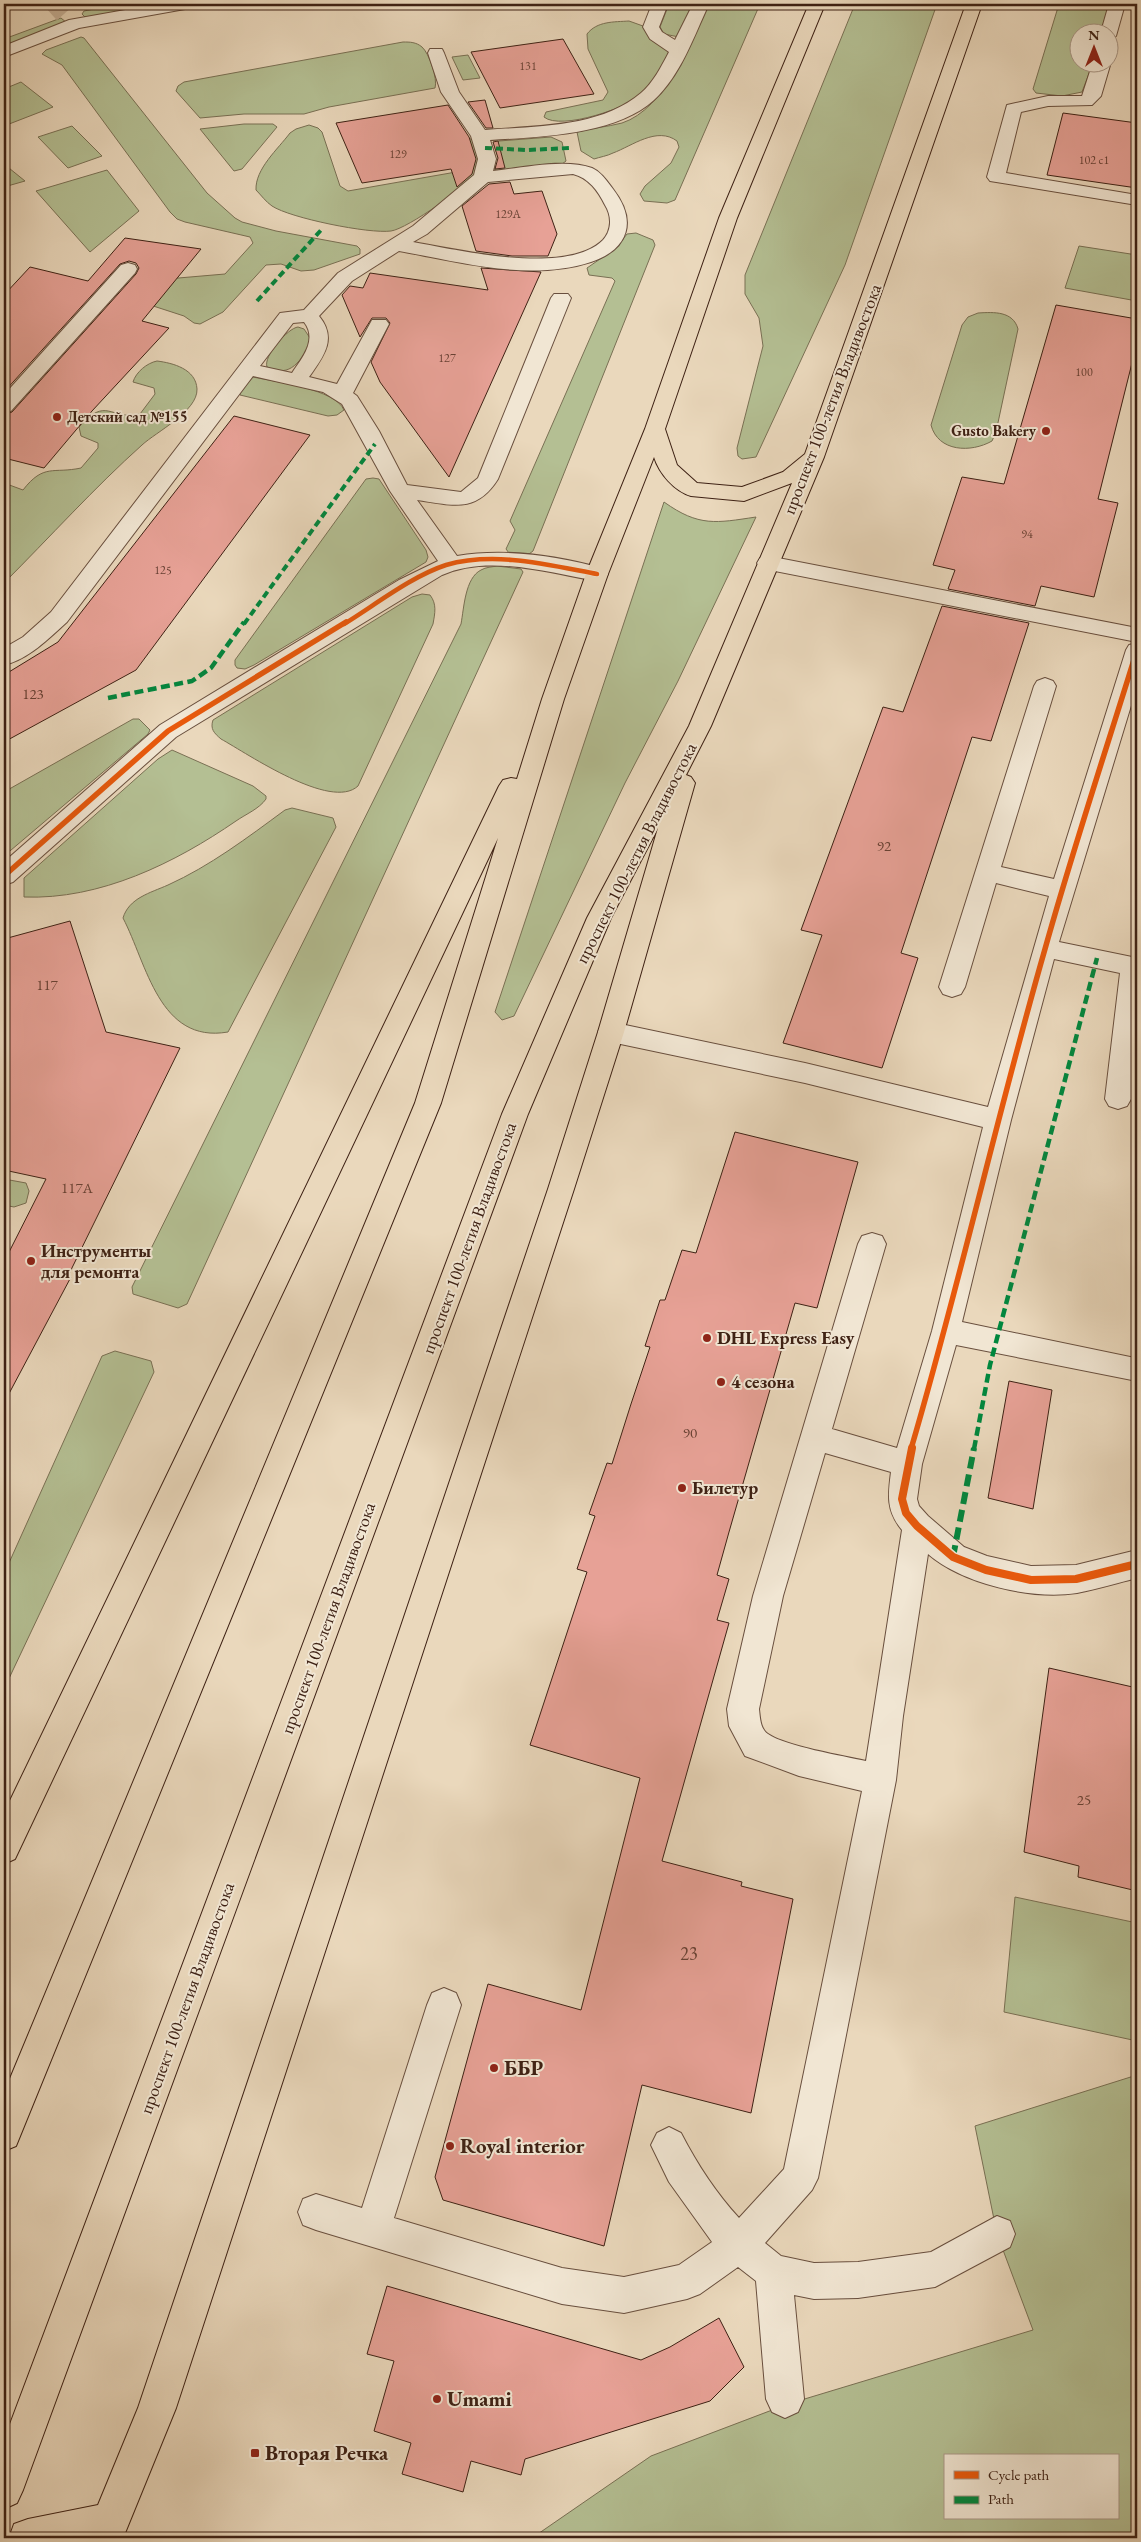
<svg xmlns="http://www.w3.org/2000/svg" width="1141" height="2542" viewBox="0 0 1141 2542" font-family="'EB Garamond',serif">
<style>
.green{fill:#b4bf93;stroke:#797054;fill-rule:evenodd}
.building{fill:#e7a196;stroke:#3e2114}
.lines{fill:none;stroke-linecap:round;stroke-linejoin:round}
.minor-tunnel{stroke:#c8b39a;stroke-width:19;stroke-dasharray:19 9;stroke-linecap:butt}
.minor-casing{stroke:#694f3e;stroke-width:2}
.highway-casing{stroke:#3e2114;stroke-width:2}
.minor{fill:#f1e6d3;fill-rule:evenodd}
.highway{fill:#ead8bc;fill-rule:evenodd}
.quiet-far2{stroke:#00873e;stroke-width:4;stroke-dasharray:7 4;stroke-linecap:butt}
.quiet-far1{stroke:#00873e;stroke-width:4.5;stroke-dasharray:9 4.5;stroke-linecap:butt}
.quiet{stroke:#00873e;stroke-width:6;stroke-dasharray:12 6;stroke-linecap:butt}
.cycleway-far2-casing{stroke:#f1e6d3;stroke-width:6}
.cycleway-far1-casing{stroke:#f1e6d3;stroke-width:9}
.cycleway-casing{stroke:#f1e6d3;stroke-width:11}
.cycleway-far2{stroke:#e8590c;stroke-width:4.5}
.cycleway-far1{stroke:#e8590c;stroke-width:5.5}
.cycleway{stroke:#e8590c;stroke-width:8}
.poi-dot{fill:#8f2418;stroke:#f1e6d3;stroke-width:2}
.labels{text-anchor:middle;stroke-width:4;stroke-linejoin:round;paint-order:stroke}
.far-number-label{font-size:12px;fill:#684134}
.far-poi-label{font-size:15px;font-weight:bold;fill:#3e2114;stroke:#f1e6d3;text-anchor:start}
.number-label{font-size:15px;fill:#684134}
.street-label{font-size:18px;fill:#3e2114;stroke:#f1e6d3}
.poi-label{font-size:18px;font-weight:bold;fill:#3e2114;stroke:#f1e6d3;text-anchor:start}
.near-number-label{font-size:18px;fill:#684134}
.near-poi-label{font-size:21px;font-weight:bold;fill:#3e2114;stroke:#f1e6d3;text-anchor:start}
</style>
<rect width="100%" height="100%" fill="#ead8bc"/>
<filter id="stains"><feTurbulence type="fractalNoise" baseFrequency=".004" numOctaves="4"/><feColorMatrix values="0 0 0 0 .2 0 0 0 0 .09 0 0 0 0 .02 0 0 0 .5 -.17"/></filter>
<radialGradient id="worn" r=".72"><stop offset=".6" stop-color="#630" stop-opacity="0"/><stop offset="1" stop-color="#630" stop-opacity=".3"/></radialGradient>
<!-- green -->
<g class="green">
<path d="M120,4H159L86,18L82,14L84,11Z"/>
<path d="M669,4H695L679,37L664,34L660,27Z"/>
<path d="M708,4H760L675,200L667,203L644,201L640,194L645,186L671,163L679,147L677,141C657,126 632,146 613,153C607,156 600,157 594,159L581,151L577,132C591,128 607,127 622,123C665,109 690,42 708,4Z"/>
<path d="M855,4H937L845,265L756,457L742,459L738,456L737,448L763,346L759,318L745,294V275Z"/>
<path d="M1059,4H1109L1101,32H1078V62L1093,63L1082,92L1062,96L1036,93L1033,89Z"/>
<path d="M61,18L67,23L66,25L4,49V39Z"/>
<path d="M629,21L643,26L648,35L669,50L670,54C662,66 655,83 645,93C630,107 561,131 544,117L546,112L603,100L608,92L588,49L587,34C597,21 614,22 629,21Z"/>
<path d="M81,37L84,38L207,193L235,218L242,222L276,231L357,246L360,249V254L314,270L301,271L281,264L266,265L223,312L200,324L194,323L184,316L144,303L155,280L225,274L253,243L250,237L185,222L177,219L170,212L62,65L42,54L46,50Z"/>
<path d="M403,42C410,42 416,42 422,47C429,53 438,79 435,88L329,107L304,114H244L200,118L176,91L178,86L184,82Z"/>
<path d="M468,55L480,78L463,80L452,57Z"/>
<path d="M21,82L53,107L4,126V89Z"/>
<path d="M244,124H273L277,127L242,169L234,171L200,129Z"/>
<path d="M309,125L318,128L322,132L340,186L348,191L456,172L469,138L474,141C477,150 483,162 478,171C471,184 407,229 391,231C369,234 290,218 272,206C266,202 261,195 256,190C255,169 278,149 290,133L296,129Z"/>
<path d="M72,126L102,156L68,168L38,137Z"/>
<path d="M551,137L562,142L566,161L562,164L498,171L494,169L499,160L494,145L499,141Z"/>
<path d="M4,164L25,181L4,187Z"/>
<path d="M107,170L139,211L90,252L36,191Z"/>
<path d="M636,233L653,240L655,245L533,551L529,554L509,553L506,549L515,530L510,521L615,281L612,278L589,275L587,268L616,248L627,234Z"/>
<path d="M1079,246L1137,255V301L1065,288Z"/>
<path d="M978,313C994,312 1013,311 1018,329L996,432L992,441C971,453 938,452 931,425L962,325L968,317Z"/>
<path d="M298,327L304,329L312,341C301,360 291,379 267,367C263,356 288,328 298,327Z"/>
<path d="M157,361C173,363 196,369 197,389C198,411 156,432 142,445C95,487 49,538 4,583V483L23,490C44,463 53,474 81,468L98,448V443L81,436L79,427C107,395 110,421 140,414L155,394L154,388L133,382C136,372 147,363 157,361Z"/>
<path d="M253,377C276,382 335,389 344,410L337,415L328,416L240,395V392Z"/>
<path d="M373,478L379,479L426,550L428,557L426,562L254,665L245,669L237,668L235,665V660L366,479Z"/>
<path d="M664,502C699,527 716,523 756,517L678,681L625,783L514,1016L502,1020L495,1012Z"/>
<path d="M497,566L521,569L523,572L187,1304L178,1308L133,1294L132,1287L461,624C464,608 465,578 481,570C486,567 492,567 497,566Z"/>
<path d="M422,594L430,595C437,604 435,613 433,624L358,786C331,811 248,754 221,739C214,733 210,729 213,720L412,597Z"/>
<path d="M133,719H139L150,730L148,734L4,856V792Z"/>
<path d="M172,750L253,786L266,796V799C259,809 246,814 236,821C175,863 100,900 24,897V878L158,759Z"/>
<path d="M292,808L333,818L336,827L228,1032C159,1044 147,964 123,918C129,898 150,893 168,885C210,866 247,838 285,810Z"/>
<path d="M4,1179L26,1183L29,1191L26,1203L14,1207L4,1205Z"/>
<path d="M115,1351L151,1361L154,1372L4,1689V1574L102,1356Z"/>
<path d="M1015,1897L1137,1923V2041L1004,2012Z"/>
<path d="M1137,2075V2538H532L651,2456L788,2404L1033,2330L997,2234L975,2126ZM945,2456H1117V2518H945Z"/>
</g>
<!-- building -->
<g class="building">
<path d="M563,39L594,94L500,108L471,52Z"/>
<path d="M485,100L493,128H486L468,102Z"/>
<path d="M448,105L469,137L476,159L472,174L457,187L451,169L362,183L336,123Z"/>
<path d="M1063,113L1137,123V188L1047,175Z"/>
<path d="M498,141L505,168L495,169L498,158L493,142Z"/>
<path d="M510,182L514,194L542,191L557,234L548,256H512L476,251L462,206L489,184Z"/>
<path d="M125,238L201,249L142,321L169,328L92,411L44,468L4,458V415L12,412L136,274L139,268L136,263L129,261L120,264L4,392V295L30,267L88,281Z"/>
<path d="M481,268L541,272L449,477L380,382L371,362L390,323L386,318H372L360,337L342,295L350,286L363,288L370,273L488,290Z"/>
<path d="M1056,305L1137,319V343L1098,499L1118,503L1094,597L1041,586L1035,606L948,589L955,570L933,565L962,477L1004,484Z"/>
<path d="M234,416L310,435L136,670L4,742V675L58,642Z"/>
<path d="M942,606L1029,623L991,741L972,737L901,953L918,958L882,1068L783,1043L822,935L801,930L883,707L903,712Z"/>
<path d="M70,921L106,1032L180,1048L68,1276L71,1277L4,1403V1262L46,1179L4,1170V939Z"/>
<path d="M735,1132L858,1162L817,1308L795,1303L729,1532L717,1575L729,1579L717,1620L729,1623L662,1861L742,1882L741,1886L793,1899L751,2113L642,2085L604,2246L443,2200L435,2177L488,1984L581,2010L640,1778L530,1745L587,1572L577,1569L595,1516L589,1514L607,1463L612,1464L631,1404L650,1347L645,1346L660,1300H665L682,1250L696,1253Z"/>
<path d="M1009,1381L1052,1390L1033,1509L988,1498Z"/>
<path d="M1049,1668L1137,1688V1891L1078,1877L1079,1866L1024,1852Z"/>
<path d="M387,2286L641,2360L670,2347L719,2318L744,2367L710,2401L525,2459L521,2475L471,2461L463,2492L402,2474L411,2443L374,2431L394,2361L367,2354Z"/>
</g>
<g class="lines">
<!-- minor-tunnel -->
<path class="minor-tunnel" d="M55,4L64,14"/>
<defs>
<g id="minor">
<path d="M159,4H193L185,9L79,28L4,57V46L69,20Z"/>
<path d="M652,4H668L659,27L662,32L675,40L693,4H709C694,36 681,75 654,100C616,135 539,137 490,140L496,159L493,171C522,168 565,158 592,168C601,172 607,181 613,189C637,220 630,249 591,262C529,282 461,262 399,251L352,281L319,316C338,339 323,357 309,377L337,384L372,320H386L389,324L353,393L357,396L379,431L407,485L461,492L478,478L551,298L554,294H568L571,298L498,479C476,514 452,505 417,500L457,556C504,548 558,556 605,569L608,574L605,579L597,581C549,573 489,554 442,575L176,737L13,882L4,885V862L160,725L399,580L438,561L390,491L342,404L323,392L253,376L67,622C48,639 29,659 4,665V648L23,637L51,612L280,313L304,310L338,273L413,226L474,175L478,159L471,136L441,92L428,53L430,49H442L444,53L459,92L485,130C535,126 600,128 641,93C653,83 661,67 669,52L650,39L643,27ZM573,174C589,178 598,191 605,205C612,216 612,230 603,240C567,276 458,250 413,242L427,234L488,182ZM304,322C318,340 302,358 292,373L260,366L293,323Z"/>
<path d="M1109,4H1125L1116,36L1108,41V32H1101Z"/>
<path d="M1108,59L1111,62L1101,96L1092,105L1048,106L1021,112L1006,173L1137,195V205L990,181L987,177L1007,105L1048,96H1082L1093,62H1108Z"/>
<path d="M128,263L135,265L137,269L135,273L11,411L4,413V395L121,265Z"/>
<path d="M768,556L1137,628V642L760,568L757,563L760,558Z"/>
<path d="M1137,643V686L1059,942L1137,958V1041L1131,1099L1127,1106L1118,1109L1109,1106L1105,1099L1120,973L1054,959L1011,1120L962,1322L1135,1358L1137,1359V1381L956,1345L922,1464L917,1499L919,1506L928,1516L964,1547L987,1556L1031,1566L1076,1565L1137,1550V1578C1117,1583 1097,1589 1077,1593C1031,1600 963,1584 928,1554L903,1716L896,1780L818,2178L812,2190L765,2243L781,2256L814,2263L858,2262L931,2252L997,2216L1010,2221L1015,2234L1010,2247L935,2287L858,2298L814,2299L794,2295L804,2399L798,2412L785,2418L772,2412L766,2399L756,2281L738,2267L700,2294L687,2299L624,2313L562,2304L316,2230L303,2225L298,2212L303,2199L316,2194L362,2208L427,2005L432,1993L444,1988L456,1993L461,2005L394,2218L562,2268L624,2277L679,2265L712,2242L669,2182L651,2145L657,2133L669,2127L681,2133C697,2164 716,2193 739,2218L784,2169L862,1791L799,1776L745,1756L729,1726L727,1709L753,1596L858,1244L862,1236L872,1233L882,1236L886,1244L832,1429L897,1448L932,1331L983,1127L805,1083L611,1042L602,1039L598,1032L602,1025L611,1022L805,1063L988,1107L1049,896L996,883L965,987L961,994L952,997L943,994L939,987L1034,686L1037,681L1045,678L1053,681L1056,686L1001,867L1054,879L1126,650L1129,645ZM825,1453L891,1472C888,1495 886,1511 902,1530L866,1761C843,1756 785,1746 768,1734C760,1729 760,1717 759,1709L783,1596Z"/>
</g>
<path id="highway" d="M809,4H825L737,218L665,429L677,465L697,483L742,487L783,472L805,454L966,4H982L824,457L711,726L686,775L691,777L695,783L624,1032L574,1189L176,2408L123,2538H9L14,2524L28,2519L98,2505L138,2408L548,1189L598,1032L658,828L611,918L528,1114L23,2490L17,2503L4,2509V2440L502,1114L587,918L689,726L792,483L744,501L691,496C674,491 659,473 654,457L608,574L564,699L441,1103L16,2146L4,2151V2093L415,1103L498,838L15,1859L4,1864V1813L499,786L503,780L511,778L517,779L542,699L586,574L645,429L719,218Z"/>
</defs>
<!-- minor casing -->
<use href="#minor" class="minor-casing"/>
<!-- highway casing -->
<use href="#highway" class="highway-casing"/>
<!-- minor -->
<use href="#minor" class="minor"/>
<!-- highway -->
<use href="#highway" class="highway"/>
<!-- quiet-far2 -->
<g class="quiet-far2">
<path d="M485,148L527,150L570,148"/>
<path d="M257,301L322,229"/>
<path d="M244,624L375,444"/>
</g>
<!-- quiet-far1 -->
<g class="quiet-far1">
<path d="M108,698L192,681L211,668L244,622"/>
<path d="M974,1449L990,1365L1097,958"/>
</g>
<!-- quiet -->
<path class="quiet" d="M953,1557L974,1448"/>
<defs>
<path id="cycleway-far2" d="M344,624C375,605 412,576 446,565C495,551 549,565 597,574"/>
<g id="cycleway-far1">
<path d="M4,876L168,731L346,622"/>
<path d="M911,1449C960,1283 997,1115 1045,949C1073,849 1106,750 1137,650"/>
</g>
<path id="cycleway" d="M912,1448L902,1499L906,1513L917,1526L953,1557L986,1570L1031,1580L1076,1579L1137,1564"/>
</defs>
<!-- cycleway-far2 casing -->
<use href="#cycleway-far2" class="cycleway-far2-casing"/>
<!-- cycleway-far1 casing -->
<use href="#cycleway-far1" class="cycleway-far1-casing"/>
<!-- cycleway casing -->
<use href="#cycleway" class="cycleway-casing"/>
<!-- cycleway-far2 -->
<use href="#cycleway-far2" class="cycleway-far2"/>
<!-- cycleway-far1 -->
<use href="#cycleway-far1" class="cycleway-far1"/>
<!-- cycleway -->
<use href="#cycleway" class="cycleway"/>
</g>
<!-- markers -->
<g class="poi-dot">
<circle cx="57" cy="417" r="5"/>
<circle cx="1046" cy="431" r="5"/>
<circle cx="31" cy="1261" r="5"/>
<circle cx="707" cy="1338" r="5"/>
<circle cx="721" cy="1382" r="5"/>
<circle cx="682" cy="1488" r="5"/>
<circle cx="494" cy="2068" r="5"/>
<circle cx="450" cy="2146" r="5"/>
<circle cx="437" cy="2399" r="5"/>
<rect x="250" y="2448" width="10" height="10" rx="2.5"/>
</g>
<g class="labels">
<!-- far-number labels -->
<g class="far-number-label">
<text x="528" y="70">131</text>
<text x="398" y="158">129</text>
<text x="1094" y="164">102 с1</text>
<text x="508" y="218">129А</text>
<text x="447" y="362">127</text>
<text x="1084" y="376">100</text>
<text x="1027" y="538">94</text>
<text x="163" y="574">125</text>
</g>
<!-- far-poi labels -->
<g class="far-poi-label">
<text x="67" y="422">Детский сад №155</text>
<text x="1036" y="436" text-anchor="end">Gusto Bakery</text>
</g>
<!-- number labels -->
<g class="number-label">
<text x="33" y="699">123</text>
<text x="884" y="851">92</text>
<text x="47" y="990">117</text>
<text x="77" y="1193">117А</text>
<text x="690" y="1438">90</text>
<text x="1084" y="1805">25</text>
</g>
<!-- street labels -->
<g class="street-label">
<text transform="translate(832 399) rotate(-69)" y="6">проспект 100-летия Владивостока</text>
<text transform="translate(636 853) rotate(-63)" y="6">проспект 100-летия Владивостока</text>
<text transform="translate(469 1238) rotate(-70)" y="6">проспект 100-летия Владивостока</text>
<text transform="translate(328 1618) rotate(-70)" y="6">проспект 100-летия Владивостока</text>
<text transform="translate(187 1998) rotate(-70)" y="6">проспект 100-летия Владивостока</text>
</g>
<!-- poi labels -->
<g class="poi-label">
<text x="41" y="1257">Инструменты<tspan x="41" dy="21">для ремонта</tspan></text>
<text x="717" y="1344">DHL Express Easy</text>
<text x="731" y="1388">4 сезона</text>
<text x="692" y="1494">Билетур</text>
</g>
<!-- near-number labels -->
<g class="near-number-label">
<text x="689" y="1960">23</text>
</g>
<!-- near-poi labels -->
<g class="near-poi-label">
<text x="504" y="2075">ББР</text>
<text x="460" y="2153">Royal interior</text>
<text x="447" y="2406">Umami</text>
<text x="265" y="2460">Вторая Речка</text>
</g>
</g>
<!-- margin -->
<rect width="1141" height="2542" fill="none" stroke="#ead8bc" stroke-width="20"/>
<rect x="5" y="5" width="1131" height="2532" fill="none" stroke="#3e2114" stroke-width="2.5"/>
<rect x="10" y="10" width="1121" height="2522" fill="none" stroke="#3e2114"/>
<!-- legend -->
<rect x="944" y="2454" width="175" height="65" fill="#f1e6d3" stroke="#a99787"/>
<rect x="954" y="2471" width="25" height="8" fill="#e8590c" stroke="#a99787"/>
<text x="988" y="2480" font-size="15" fill="#3e2114">Cycle path</text>
<rect x="954" y="2496" width="25" height="8" fill="#00873e" stroke="#a99787"/>
<text x="988" y="2504" font-size="15" fill="#3e2114">Path</text>
<!-- north arrow -->
<g transform="translate(1094 48)"><circle r="24" fill="#f1e6d3" stroke="#a99787"/>
<path d="M0-4L9 19L0 12L-9 19Z" fill="#8f2418"/>
<text y="-8" font-size="14" font-weight="bold" text-anchor="middle" fill="#3e2114">N</text>
</g>
<rect width="100%" height="100%" filter="url(#stains)"/>
<rect width="100%" height="100%" fill="url(#worn)"/>
</svg>
